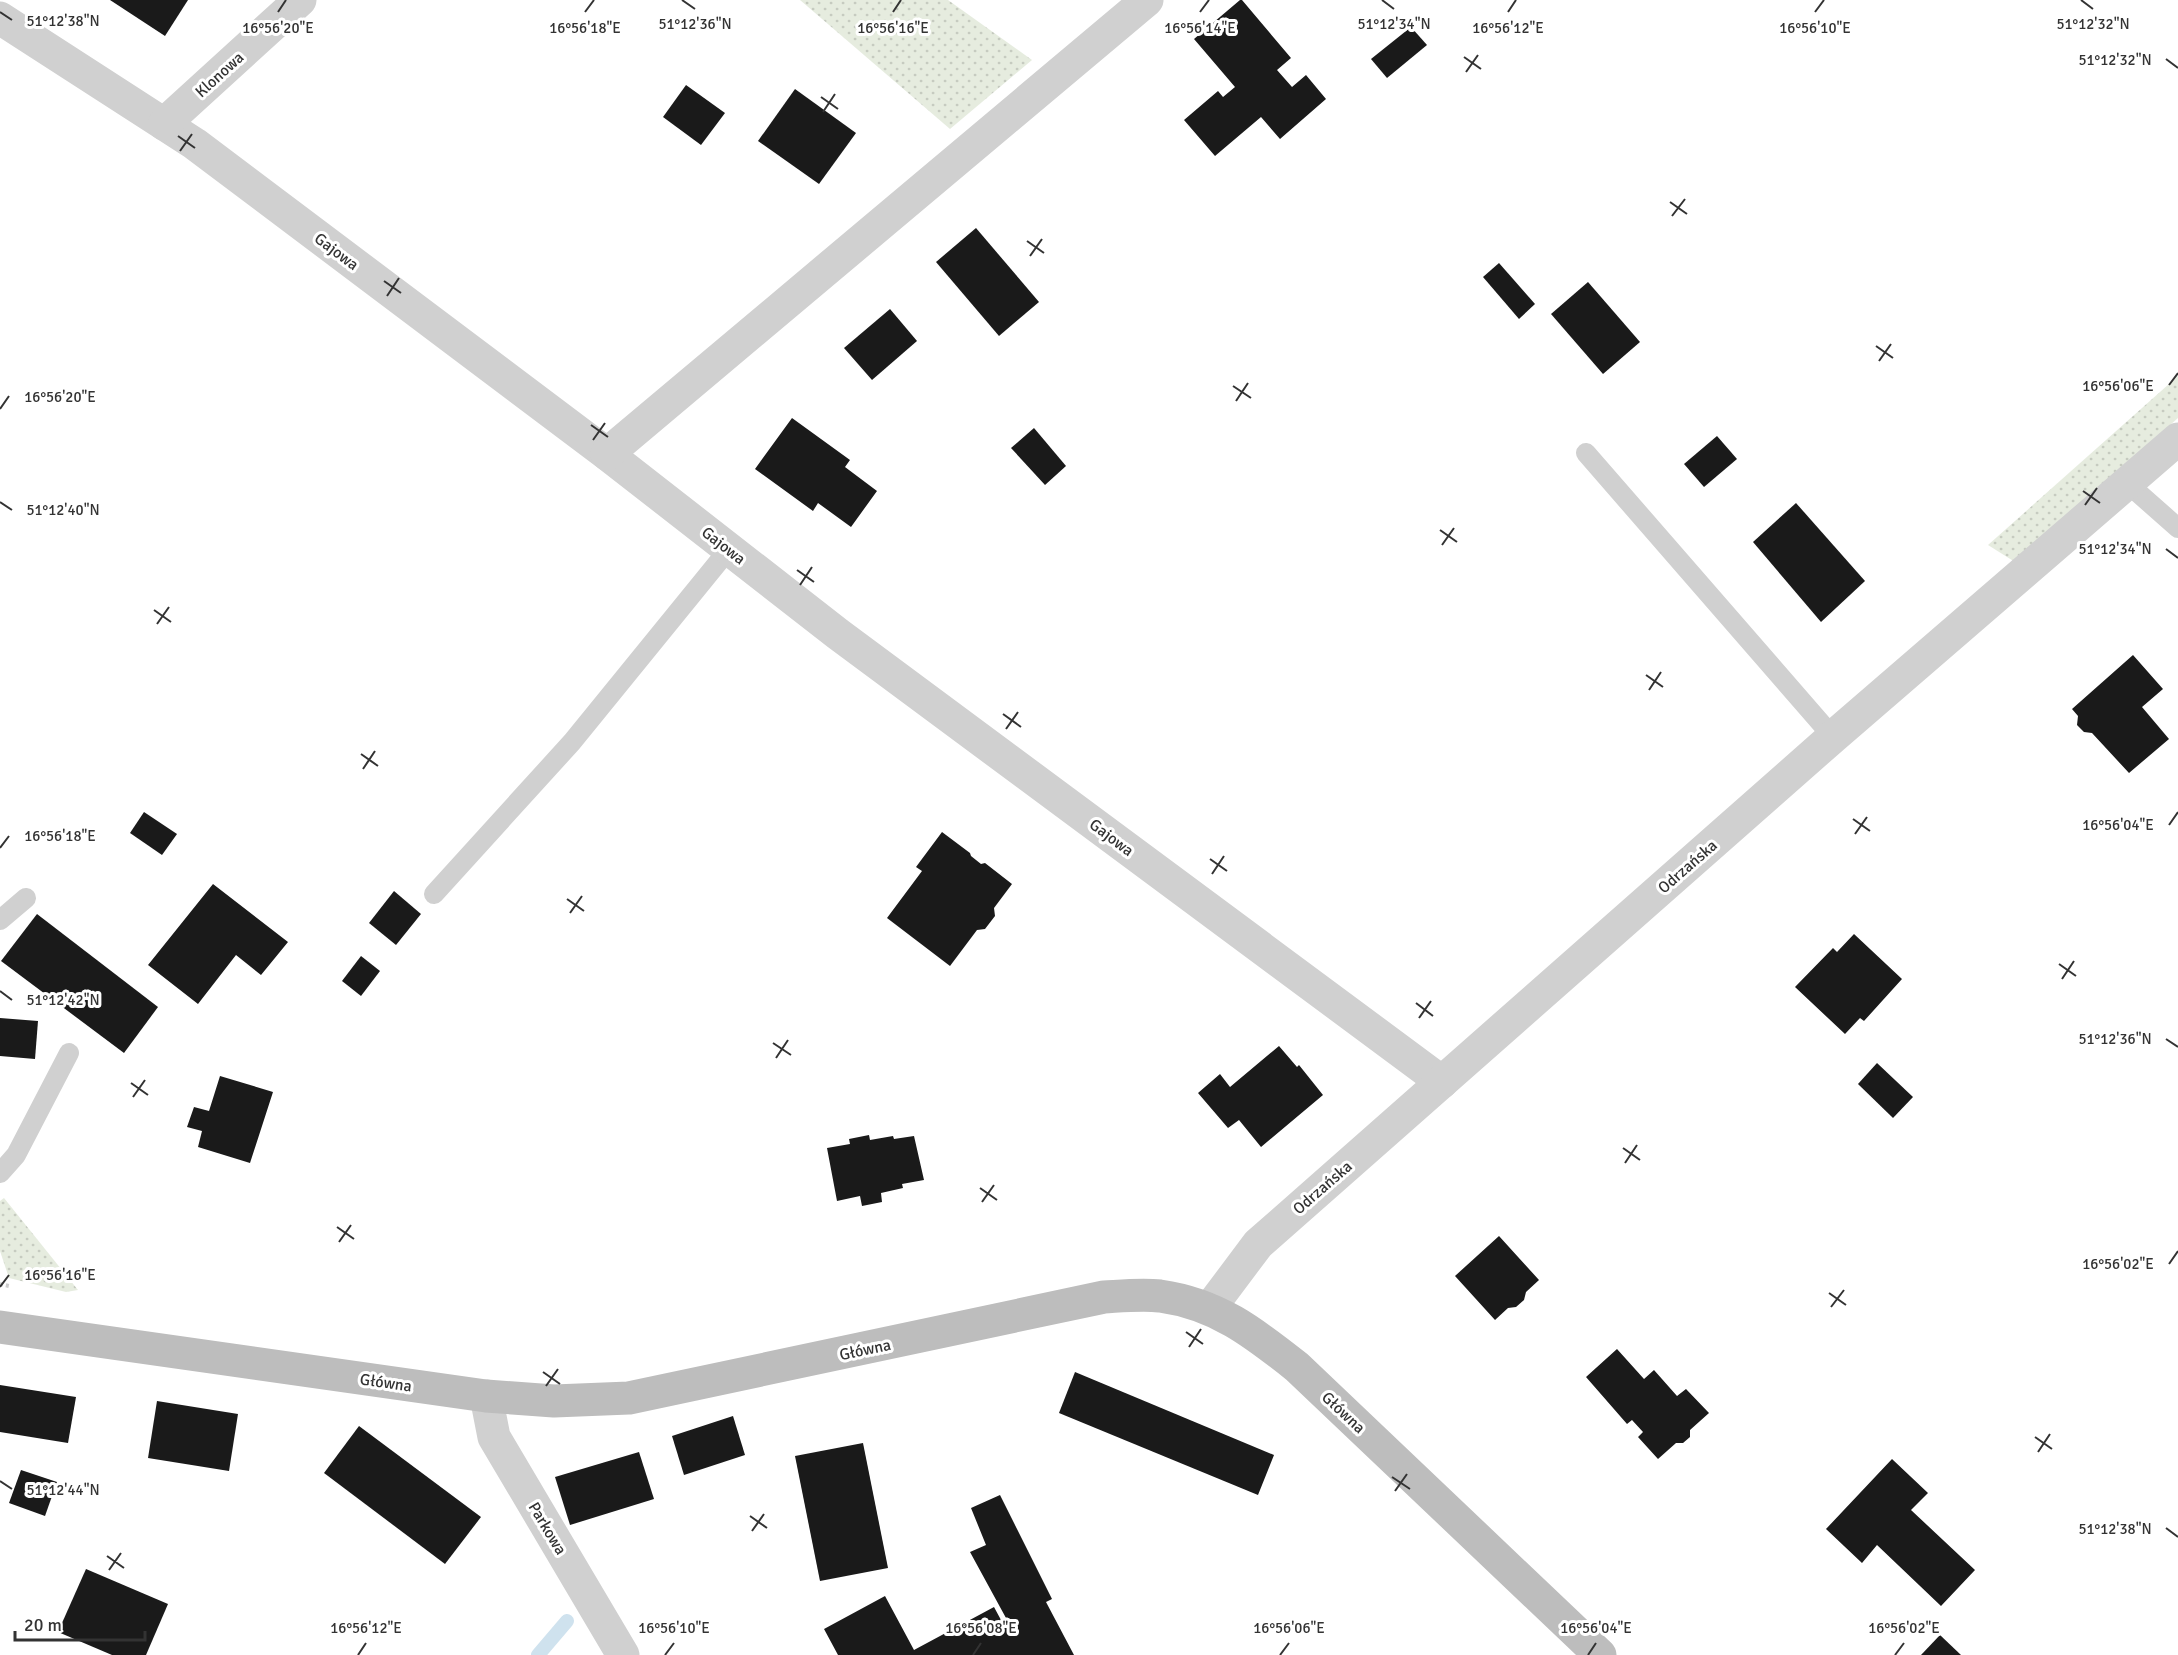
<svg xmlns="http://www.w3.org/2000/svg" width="2178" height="1655" viewBox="0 0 2178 1655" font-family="Signika,sans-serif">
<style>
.green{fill:url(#green-dots)}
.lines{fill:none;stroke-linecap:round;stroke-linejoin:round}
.stream{stroke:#cfe2ee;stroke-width:14}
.building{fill:#1a1a1a}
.path{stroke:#cdcdcd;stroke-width:4;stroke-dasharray:3 3;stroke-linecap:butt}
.lane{stroke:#d0d0d0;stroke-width:20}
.street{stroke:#d0d0d0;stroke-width:33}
.secondary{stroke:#bdbdbd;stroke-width:33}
.ticks{fill:none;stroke:#333;stroke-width:2}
.labels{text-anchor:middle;stroke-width:6;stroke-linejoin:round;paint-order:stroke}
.street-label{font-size:16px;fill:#333;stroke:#fff}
.ticks-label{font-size:15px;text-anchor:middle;fill:#333;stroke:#fff;stroke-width:6;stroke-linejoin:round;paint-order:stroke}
</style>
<defs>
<pattern id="green-dots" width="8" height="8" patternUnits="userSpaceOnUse" patternTransform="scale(1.5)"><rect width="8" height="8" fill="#e6ecdf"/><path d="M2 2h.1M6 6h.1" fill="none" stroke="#c6cbc0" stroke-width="1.8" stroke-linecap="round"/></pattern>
</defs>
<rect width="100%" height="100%" fill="#fff"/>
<!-- green -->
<g class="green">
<path d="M800,0H948L1032,60L950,129Z"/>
<path d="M2178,376V418L2015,562L1988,545Z"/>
<path d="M4,1198L78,1290L66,1292L9,1278L0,1251V1201Z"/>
</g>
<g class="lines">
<!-- stream -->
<path class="stream" d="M538,1655L567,1621"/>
</g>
<!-- building -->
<g class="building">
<path d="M110,0H188L165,36Z"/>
<path d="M1240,0H1242L1291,58L1277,70L1292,87L1306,75L1326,99L1280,139L1261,117L1215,156L1184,120L1218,91L1223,97L1235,87L1194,39Z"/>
<path d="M1411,27L1427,45L1387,78L1371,59Z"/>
<path d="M686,85L725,113L701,145L663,117Z"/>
<path d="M795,89L856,133L819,184L758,141Z"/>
<path d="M976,228L1039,302L999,336L936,262Z"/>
<path d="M1499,263L1535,304L1519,319L1483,277Z"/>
<path d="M1588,282L1640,342L1603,374L1551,314Z"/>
<path d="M890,309L917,341L872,380L844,348Z"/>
<path d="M792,418L850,460L845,467L877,491L851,527L818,503L813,511L755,469Z"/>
<path d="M1034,428L1066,466L1045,485L1011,448Z"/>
<path d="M1717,436L1737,459L1704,487L1684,464Z"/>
<path d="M1796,503L1865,581L1821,622L1753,542Z"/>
<path d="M2133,655L2163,689L2142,707L2169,739L2129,773L2092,733L2084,732L2077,725L2078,716L2072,709Z"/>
<path d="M144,812L177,834L162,855L130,833Z"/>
<path d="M942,832L970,853L971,856L981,864L985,863L1012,884L994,908L995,916L985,929L977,930L950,966L887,918L922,871L916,867Z"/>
<path d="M213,884L288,942L261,975L236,955L198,1004L148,965Z"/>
<path d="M394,891L421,914L396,945L369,923Z"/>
<path d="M37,914L158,1007L124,1053L1,961Z"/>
<path d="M1854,934L1902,979L1864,1021L1860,1018L1845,1034L1795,987L1833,948L1837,952Z"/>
<path d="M361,956L380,971L361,996L342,981Z"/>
<path d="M0,1018L38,1021L35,1059L0,1056Z"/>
<path d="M1279,1046L1297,1067L1299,1065L1323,1095L1261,1147L1239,1120L1228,1128L1198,1093L1220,1074L1230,1087Z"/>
<path d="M1877,1063L1913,1097L1893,1118L1858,1084Z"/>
<path d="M220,1076L273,1092L250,1163L198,1147L202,1131L187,1127L194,1107L209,1111Z"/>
<path d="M869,1135L870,1140L893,1136L894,1139L914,1136L924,1180L902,1184L903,1188L881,1193L882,1202L862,1206L860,1196L837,1201L827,1148L850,1144L849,1139Z"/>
<path d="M1499,1236L1539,1280L1526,1292L1524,1300L1516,1307L1508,1308L1495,1320L1455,1276Z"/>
<path d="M1617,1349L1644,1379L1654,1370L1677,1396L1686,1389L1709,1413L1690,1430V1437L1683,1443H1676L1658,1459L1638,1437L1643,1432L1632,1420L1627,1424L1586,1377Z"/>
<path d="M1075,1372L1274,1455L1258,1495L1059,1413Z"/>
<path d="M0,1385L76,1397L68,1443L0,1432Z"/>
<path d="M157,1401L238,1414L229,1471L148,1458Z"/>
<path d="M733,1416L745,1455L684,1475L672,1436Z"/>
<path d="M359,1426L481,1517L445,1564L324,1473Z"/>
<path d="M863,1443L888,1568L820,1581L795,1456Z"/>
<path d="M639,1452L654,1499L570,1525L555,1477Z"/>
<path d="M1892,1459L1928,1493L1911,1510L1975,1570L1941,1606L1877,1545L1862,1563L1826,1529Z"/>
<path d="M21,1470L57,1482L45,1516L9,1503Z"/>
<path d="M1000,1495L1052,1599L1046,1602L1074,1655H838L824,1629L885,1596L914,1650L994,1607L1001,1620L1006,1618L970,1552L986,1545L971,1508Z"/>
<path d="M86,1569L168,1604L146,1655H112L58,1632Z"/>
<path d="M1940,1635L1961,1655H1921Z"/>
</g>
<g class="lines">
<!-- path -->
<path class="path" d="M0,1284L9,1286"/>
<!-- lane -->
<g class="lane">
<path d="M1586,453L1833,737"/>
<path d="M2127,483L2178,528"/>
<path d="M434,894L572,742L729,549"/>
<path d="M0,920L26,898"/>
<path d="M0,1173L16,1155L69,1053"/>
</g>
<!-- street -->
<g class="street">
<path d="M0,18L195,144L607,454L838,634L1442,1082"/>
<path d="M164,124L300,0"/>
<path d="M607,454L1147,0"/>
<path d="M1210,1308L1258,1244L1833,737L2178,439"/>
<path d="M486,1396L494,1437L623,1655"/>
</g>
<!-- secondary -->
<path class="secondary" d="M0,1327L486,1396L554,1401L629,1398L1104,1297C1122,1296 1142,1294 1160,1296C1217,1304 1253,1332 1297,1367L1600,1655"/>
</g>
<!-- ticks -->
<path class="ticks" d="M682,0L695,9M1382,0L1394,9M2081,0L2093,9M0,12L12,20M278,12L286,0M585,12L594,0M893,12L901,0M1200,12L1209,0M1508,12L1516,0M1815,12L1824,0M1464,57L1481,69M2166,59L2178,68M1466,72L1478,55M821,97L838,109M823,112L835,94M178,136L195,148M180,151L192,134M1670,202L1687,214M1672,216L1685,199M1027,241L1044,253M1030,256L1042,239M384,281L401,293M387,296L399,278M1876,346L1893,358M1879,361L1891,344M2169,385L2178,373M1233,386L1251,398M1236,401L1248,383M0,409L9,396M591,425L608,437M593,440L605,423M2083,491L2100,503M0,502L12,510M2085,505L2097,488M1440,530L1457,542M1442,545L1454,528M2166,549L2178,558M797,570L814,582M800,585L812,567M154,610L171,622M157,624L169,607M1646,675L1663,687M1649,690L1661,672M1003,714L1021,727M1006,729L1018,712M361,754L378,766M363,769L375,751M1853,819L1870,831M2169,825L2178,812M1855,834L1867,817M0,848L9,836M1210,859L1227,871M1212,874L1224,856M567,899L584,911M570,913L582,896M2059,964L2076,976M2062,979L2074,961M0,991L12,1000M1416,1003L1433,1016M1419,1018L1431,1001M2166,1039L2178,1047M773,1043L791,1055M776,1058L788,1040M131,1083L148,1095M133,1097L145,1080M1623,1148L1640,1160M1625,1163L1637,1145M980,1188L997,1200M982,1202L994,1185M337,1227L354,1239M339,1242L351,1225M2169,1264L2178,1251M0,1287L9,1275M1829,1293L1846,1305M1831,1307L1844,1290M1186,1332L1203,1344M1189,1347L1201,1329M543,1372L560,1384M546,1386L558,1369M2035,1437L2052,1449M2038,1452L2050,1434M1392,1477L1410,1489M0,1481L12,1489M1395,1491L1407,1474M750,1516L767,1528M2166,1528L2178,1537M752,1531L764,1514M107,1556L124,1568M109,1570L121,1553M358,1655L366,1643M665,1655L674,1643M973,1655L981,1643M1280,1655L1289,1643M1588,1655L1596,1643M1895,1655L1904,1643"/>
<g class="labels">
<!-- street labels -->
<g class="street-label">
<text transform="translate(219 74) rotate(-42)" y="6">Klonowa</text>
<text transform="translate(337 251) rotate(37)" y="6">Gajowa</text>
<text transform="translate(724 545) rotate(38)" y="6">Gajowa</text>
<text transform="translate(1112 837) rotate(37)" y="6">Gajowa</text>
<text transform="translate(1687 866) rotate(-41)" y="6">Odrzańska</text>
<text transform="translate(1322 1187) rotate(-41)" y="6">Odrzańska</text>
<text transform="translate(865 1349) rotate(-12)" y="6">Główna</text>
<text transform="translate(386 1382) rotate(8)" y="6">Główna</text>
<text transform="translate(1344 1412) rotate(43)" y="6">Główna</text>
<text transform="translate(548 1528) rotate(59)" y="6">Parkowa</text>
</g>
</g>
<g class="ticks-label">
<text x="63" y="26">51°12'38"N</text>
<text x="2093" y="29">51°12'32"N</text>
<text x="695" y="29">51°12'36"N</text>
<text x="1394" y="29">51°12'34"N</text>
<text x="278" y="33">16°56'20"E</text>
<text x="585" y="33">16°56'18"E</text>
<text x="893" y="33">16°56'16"E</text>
<text x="1200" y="33">16°56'14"E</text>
<text x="1508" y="33">16°56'12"E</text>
<text x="1815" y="33">16°56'10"E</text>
<text x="2115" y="65">51°12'32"N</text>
<text x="2118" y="391">16°56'06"E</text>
<text x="60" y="402">16°56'20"E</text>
<text x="63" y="515">51°12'40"N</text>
<text x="2115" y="554">51°12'34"N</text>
<text x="2118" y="830">16°56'04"E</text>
<text x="60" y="841">16°56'18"E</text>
<text x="63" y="1005">51°12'42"N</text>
<text x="2115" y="1044">51°12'36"N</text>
<text x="2118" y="1269">16°56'02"E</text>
<text x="60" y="1280">16°56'16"E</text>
<text x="63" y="1495">51°12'44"N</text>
<text x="2115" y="1534">51°12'38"N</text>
<text x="366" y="1633">16°56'12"E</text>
<text x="674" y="1633">16°56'10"E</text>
<text x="981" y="1633">16°56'08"E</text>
<text x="1289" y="1633">16°56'06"E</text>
<text x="1596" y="1633">16°56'04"E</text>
<text x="1904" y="1633">16°56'02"E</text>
</g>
<!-- scale -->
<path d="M15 1631v9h130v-9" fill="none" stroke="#333333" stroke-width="3"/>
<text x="24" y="1631" font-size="18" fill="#333333" stroke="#ffffff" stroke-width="4.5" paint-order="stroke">20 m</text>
</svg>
